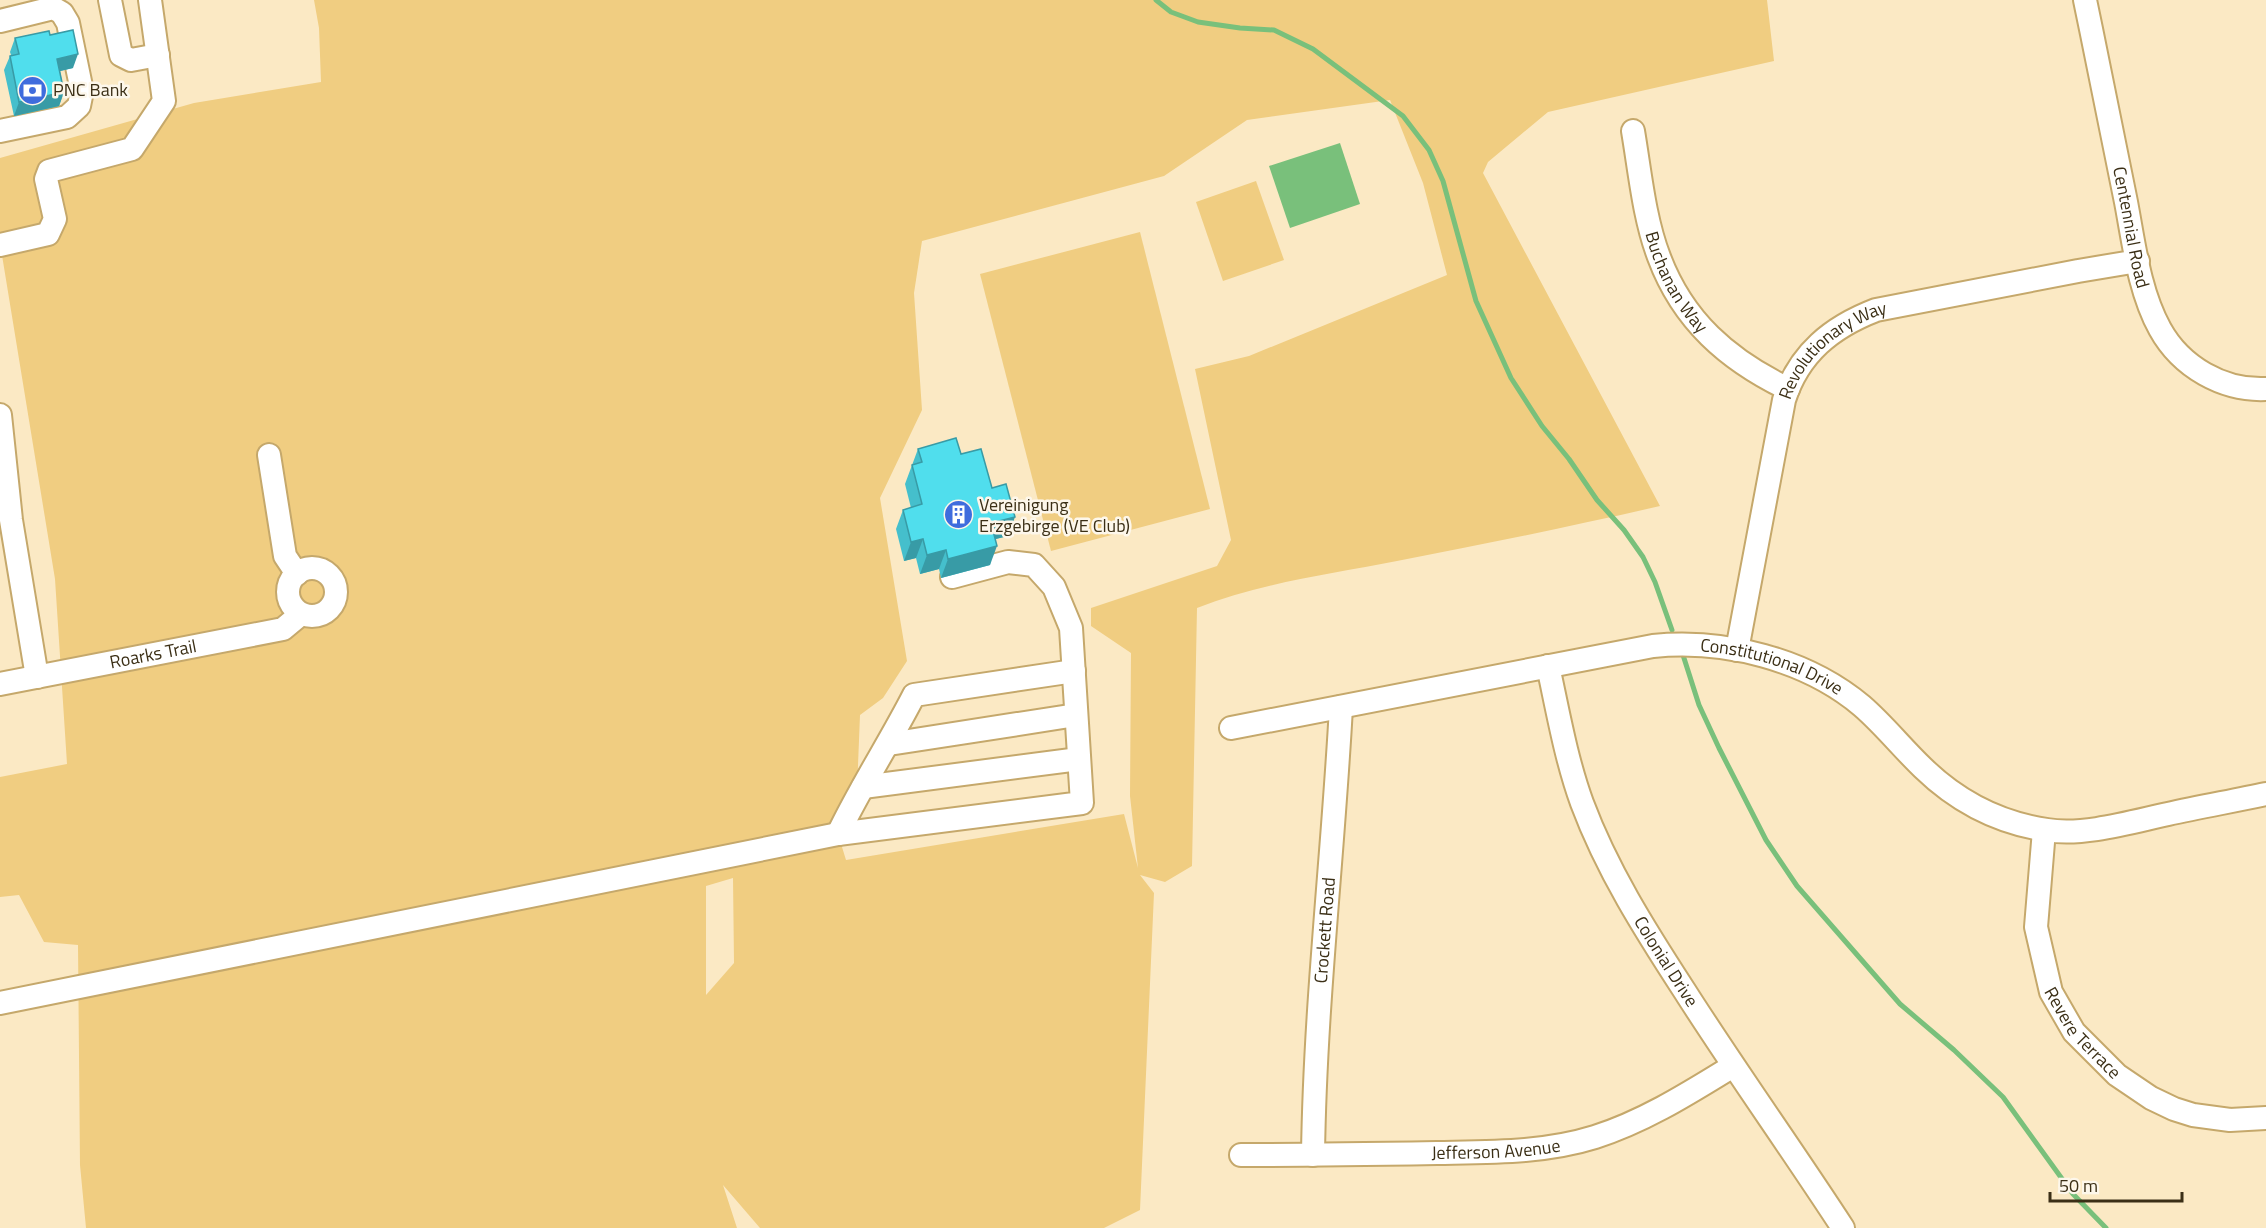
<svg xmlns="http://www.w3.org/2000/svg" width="2266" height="1228" viewBox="0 0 2266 1228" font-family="'Titillium Web',sans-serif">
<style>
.green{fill:#f0cd81;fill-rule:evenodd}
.water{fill:#79c07b}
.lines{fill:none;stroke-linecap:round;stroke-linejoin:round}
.stream{stroke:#79c07b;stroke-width:5}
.minor-casing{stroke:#c5a86b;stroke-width:26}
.minor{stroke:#fff;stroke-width:22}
.wall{fill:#45bfcc}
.shaded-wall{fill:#389ba6}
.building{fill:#50deed;stroke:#389ba6;stroke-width:1.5}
.labels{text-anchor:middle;stroke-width:5;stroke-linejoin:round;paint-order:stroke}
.poi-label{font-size:18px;fill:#3b2f16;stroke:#fdf7eb;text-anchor:start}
.street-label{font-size:18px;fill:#3b2f16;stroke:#fdf7eb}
</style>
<rect width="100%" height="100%" fill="#fbe9c4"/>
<!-- green -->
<g class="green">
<path d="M314,0H1767L1774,61L1548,112L1488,162L1483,173L1660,506C1573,526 1485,544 1397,561C1330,574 1260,583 1197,608L1192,866L1165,882L1140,875L1154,893L1140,1210L1104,1228H760L723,1185L737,1228H86L80,1165L78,945L44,942L19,895L0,897V777L67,764L55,579L0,243V158L194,103L321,82L319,28ZM1390,100L1423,183L1447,275L1249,356L1195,369L1231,540L1217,566L1091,608V626L1131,653L1130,796L1138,868L1124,814L846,860L838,834L808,852L856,816L860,715L883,698L907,661L880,498L922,410L914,293L922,241L1164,176L1247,120ZM733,878L734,963L706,995V886Z"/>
<path d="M1256,181L1284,260L1223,281L1196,202Z"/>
<path d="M1140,232L1210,509L1051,551L980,274Z"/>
</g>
<!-- water -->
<path class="water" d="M1340,143L1360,204L1290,228L1269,166Z"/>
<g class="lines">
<!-- stream -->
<g class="stream">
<path d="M1156,0L1171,12L1198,22L1240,28L1274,30L1313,49L1403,116L1429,150L1443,181L1476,301L1511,378L1542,426L1569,459L1597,500L1624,530L1643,557L1655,582L1672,630"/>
<path d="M1683,655L1699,705L1719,748L1766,840L1797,886L1900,1004L1954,1050L2003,1097L2073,1194L2106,1228"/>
</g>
<defs>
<g id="minor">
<path d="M110,0L121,55L131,60L158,55"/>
<path id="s1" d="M2085,0C2099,67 2112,134 2126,202C2134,244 2139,291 2160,329C2181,367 2223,391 2266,389"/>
<path d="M0,21L53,8L62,13L68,23L82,91L79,106L67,117L0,131"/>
<path id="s2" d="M1633,131C1640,172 1644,218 1659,257C1683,321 1728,360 1788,389"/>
<path d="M0,245L48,234L55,219L46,179L49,171L132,149L164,101L150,0"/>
<path d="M0,415L11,520L37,677"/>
<path d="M269,455L285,556L297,574"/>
<circle cx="312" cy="592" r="24"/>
<path id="s3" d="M1737,650L1784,400C1799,353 1832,327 1876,310L2078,271L2138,261"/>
<path id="s4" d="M1548,666C1558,712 1566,759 1582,803C1607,870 1645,930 1684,990C1735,1070 1791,1148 1843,1228"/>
<path id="s5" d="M0,684L283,629L301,614"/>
<path id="s6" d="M1231,728L1653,646C1725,639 1806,659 1862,706C1884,725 1902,748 1923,768C1957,801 1999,823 2047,830C2084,836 2131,822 2168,814C2200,807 2233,801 2266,794"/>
<path d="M889,744L1076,715"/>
<path d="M863,787L1079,759"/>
<path id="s7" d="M2044,830L2036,927L2051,992L2074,1032L2117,1075L2151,1098L2174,1109L2193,1115L2230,1120L2266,1118"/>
<path d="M838,834C861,786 890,742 914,695L1074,671"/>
<path d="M0,1003L838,834L1082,803L1071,628L1054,587L1034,565L1008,562L952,577"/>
<path id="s8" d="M1241,1155C1306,1155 1372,1154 1437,1153C1490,1152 1544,1153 1595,1137C1645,1121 1689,1093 1733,1066"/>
<path id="s9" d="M1313,1155C1315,1005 1333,856 1341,707"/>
</g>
</defs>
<!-- minor casing -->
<use href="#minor" class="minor-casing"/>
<!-- minor -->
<use href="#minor" class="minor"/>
</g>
<!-- wall -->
<g class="wall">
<path d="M50,35L73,68L60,71L64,92L59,106L14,116L4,70L10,56L11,55L10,52L15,38Z"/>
<path d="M918,449L961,454L992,488L1008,536L995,539L990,565L941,578L939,569L920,574L916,558L904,561L896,529L903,510L911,508L905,484Z"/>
</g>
<!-- shaded-wall -->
<g class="shaded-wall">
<path d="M78,54L73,68L52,73L57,59Z"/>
<path d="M64,92L59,106L14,116L19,102Z"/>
<path d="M1015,517L1008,536L984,542L991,523Z"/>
<path d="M923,539L916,558L904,561L911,542Z"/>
<path d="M997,546L990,565L941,578L948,559Z"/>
<path d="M946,550L939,569L920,574L927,555Z"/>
</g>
<!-- building -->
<g class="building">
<path d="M73,30L78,54L57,59L64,92L19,102L10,56L19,54L15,38L49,31L50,35Z"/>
<path d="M956,438L961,454L981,449L992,488L1006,484L1015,517L991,523L997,546L948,559L946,550L927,555L923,539L911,542L903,510L922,504L912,465L922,462L918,449Z"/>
</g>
<!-- icons -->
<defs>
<symbol id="bank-disc" viewBox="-11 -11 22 22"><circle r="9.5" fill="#3f6cdd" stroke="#fdf7eb"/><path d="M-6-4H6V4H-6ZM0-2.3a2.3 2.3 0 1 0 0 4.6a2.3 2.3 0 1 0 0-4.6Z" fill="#fff"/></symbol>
<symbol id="building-disc" viewBox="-11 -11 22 22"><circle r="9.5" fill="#3f6cdd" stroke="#fdf7eb"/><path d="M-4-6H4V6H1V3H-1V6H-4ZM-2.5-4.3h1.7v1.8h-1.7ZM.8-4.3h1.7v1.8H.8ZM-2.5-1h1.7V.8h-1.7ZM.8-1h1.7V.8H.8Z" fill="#fff"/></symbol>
</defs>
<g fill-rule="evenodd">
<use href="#bank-disc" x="16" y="74" width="33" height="33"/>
<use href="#building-disc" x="942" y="498" width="33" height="33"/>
</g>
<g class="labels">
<!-- poi labels -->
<g class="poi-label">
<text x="53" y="96">PNC Bank</text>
<text x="979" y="511">Vereinigung<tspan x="979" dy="21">Erzgebirge (VE Club)</tspan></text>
</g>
<!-- street labels -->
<g class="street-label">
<text dy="6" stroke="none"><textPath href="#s1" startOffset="232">Centennial Road</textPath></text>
<text dy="6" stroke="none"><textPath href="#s2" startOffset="159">Buchanan Way</textPath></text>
<text dy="6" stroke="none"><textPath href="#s3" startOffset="327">Revolutionary Way</textPath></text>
<text dy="6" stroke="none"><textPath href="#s5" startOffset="156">Roarks Trail</textPath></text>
<text dy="6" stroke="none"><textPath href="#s6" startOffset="552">Constitutional Drive</textPath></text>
<text dy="6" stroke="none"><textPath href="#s9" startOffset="225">Crockett Road</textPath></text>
<text dy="6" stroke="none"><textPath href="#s4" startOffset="321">Colonial Drive</textPath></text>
<text dy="6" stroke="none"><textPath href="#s7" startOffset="216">Revere Terrace</textPath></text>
<text dy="6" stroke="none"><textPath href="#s8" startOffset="255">Jefferson Avenue</textPath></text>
</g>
</g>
<!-- scale -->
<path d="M2050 1192v9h132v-9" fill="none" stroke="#3b2f16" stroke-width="3"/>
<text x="2059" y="1192" font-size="18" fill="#3b2f16" stroke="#fdf7eb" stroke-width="4.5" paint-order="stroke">50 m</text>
</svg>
